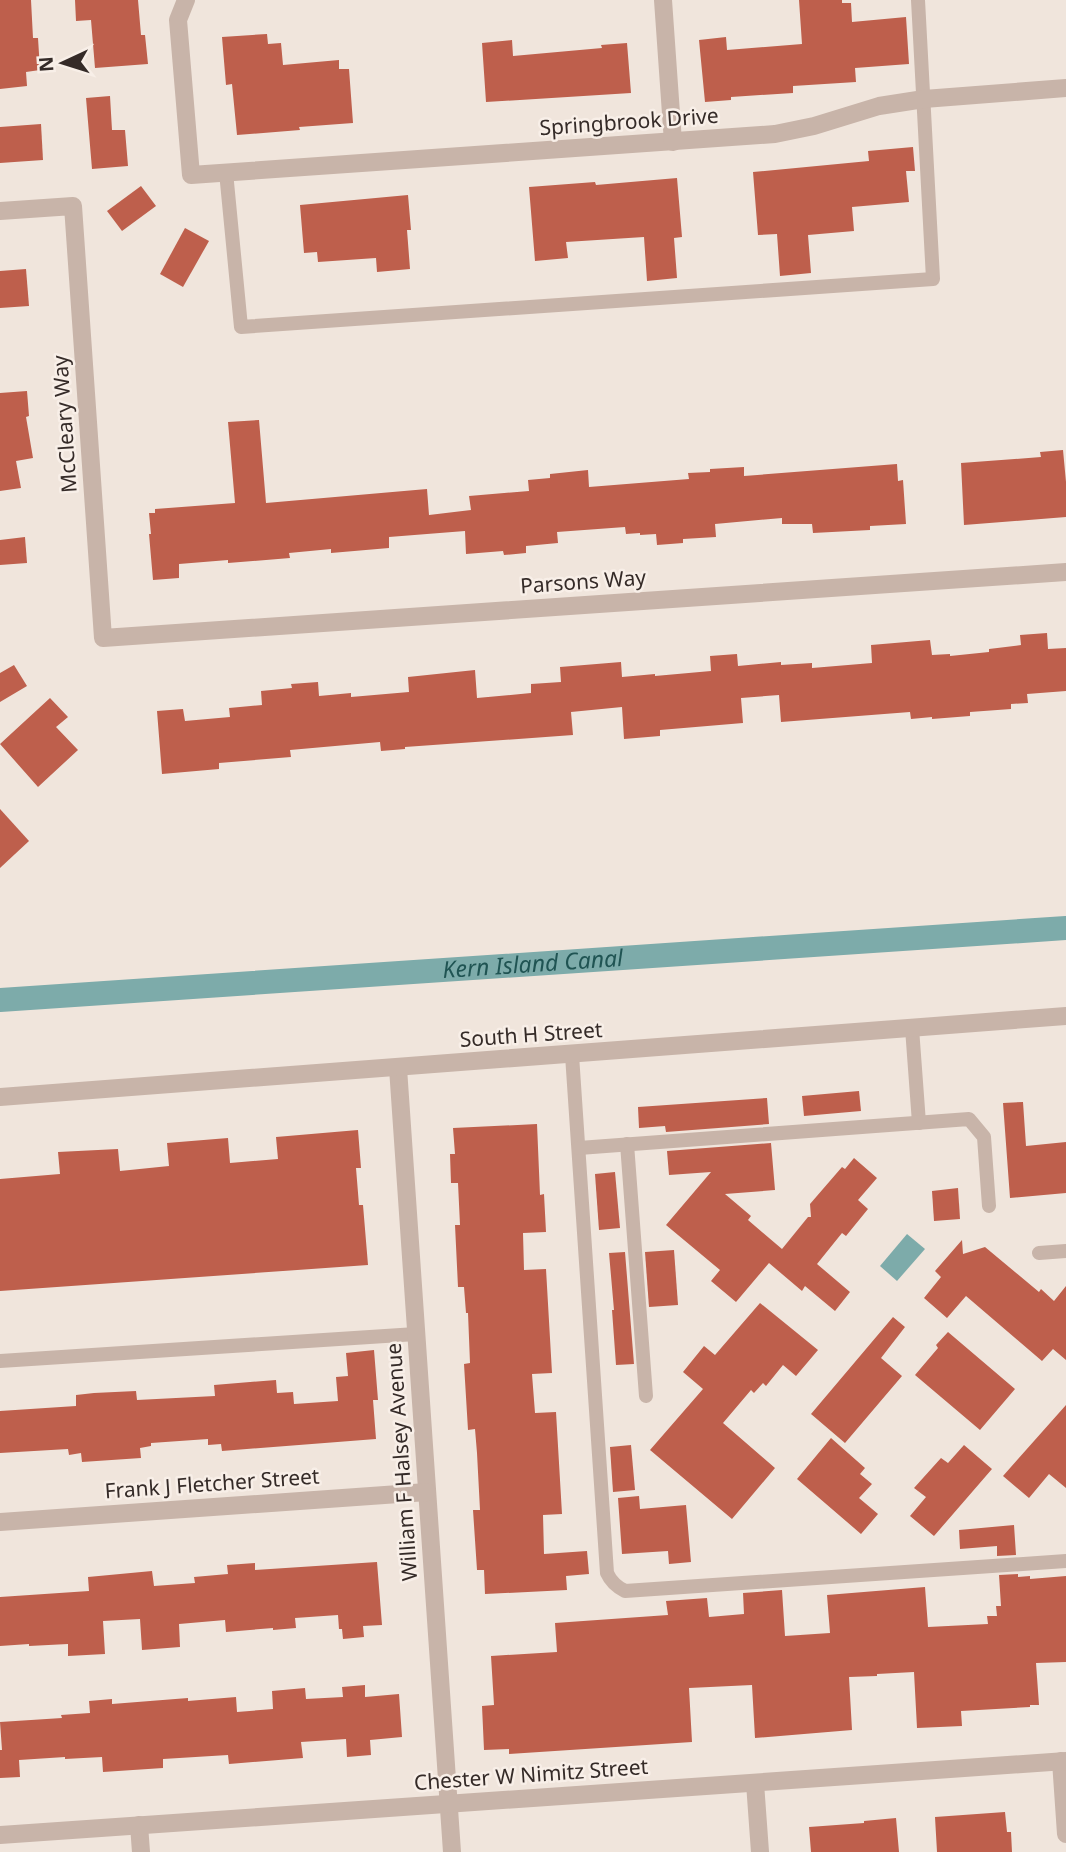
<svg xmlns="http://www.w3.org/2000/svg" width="1066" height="1852" viewBox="0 0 1066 1852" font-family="'Noto Sans',sans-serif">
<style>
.water{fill:#7dabaa}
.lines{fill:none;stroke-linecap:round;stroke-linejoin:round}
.canal{stroke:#7dabaa;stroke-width:24}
.building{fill:#be5f4c}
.service{stroke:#c8b4a9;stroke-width:14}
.minor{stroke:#c8b4a9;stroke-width:18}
.tertiary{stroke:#c8b4a9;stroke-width:18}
.labels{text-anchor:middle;stroke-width:5;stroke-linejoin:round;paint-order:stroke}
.street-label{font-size:21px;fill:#352b28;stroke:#f8efe8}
.water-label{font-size:23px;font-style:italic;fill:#205453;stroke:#f8efe8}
</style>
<rect width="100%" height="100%" fill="#f0e5dc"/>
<!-- water -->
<path class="water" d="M907,1234L925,1249L897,1281L880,1266Z"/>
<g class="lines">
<!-- canal -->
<path class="canal" id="s1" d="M0,1000L1066,928"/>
</g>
<!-- building -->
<g class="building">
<path d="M0,0H31L33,38H38L40,70L26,72L27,86L0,89Z"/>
<path d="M75,0H138L141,35H145L148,64L95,68L91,20L76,21Z"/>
<path d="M799,0H842V3H851L852,22L906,17L909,64L855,68L856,82L793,86V93L731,97V100L705,102L699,40L726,37L727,50L802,44Z"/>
<path d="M267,34L268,44L281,43L283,65L339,60V69H349L353,123L299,127L300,130L237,135L232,84L226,85L222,37Z"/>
<path d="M512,40L513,56L602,48L601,45L627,43L631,93L486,102L482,43Z"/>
<path d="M110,96L112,130H125L128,166L92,169L86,98Z"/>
<path d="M41,124L43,160L0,163V127Z"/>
<path d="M913,147L915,171H906L909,202L852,207L854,231L808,235L811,273L780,276L777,234L758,235L753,172L869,161L868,151Z"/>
<path d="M677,178L682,237L674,238L677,278L647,281L644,237L566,242L568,258L535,261L529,187L595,182L596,185Z"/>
<path d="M141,186L156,206L122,231L107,211Z"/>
<path d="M408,195L411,230H407L410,269L377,272L376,258L318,262L317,252L304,253L300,205Z"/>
<path d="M185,228L209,241L183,287L160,274Z"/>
<path d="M26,269L29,306L0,308V271Z"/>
<path d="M27,391L29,416L26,417L33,458L16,461L21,488L0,491V393Z"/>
<path d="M259,420L266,503L427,489L429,515L471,510L469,496L529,491L528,480L550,478V474L588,470L589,487L689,479L688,473L710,472V469L744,467V476L897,464L898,481L903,480L906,524L870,526V530L813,533L812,524H782V518L715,524L716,537L683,539V543L657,545L656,534L640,535V533L626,534L625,527L557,532L558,543L526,546V553L504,555L503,551L466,554L465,531L389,537V548L331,553V549L289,553L290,558L228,563V560L179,564V578L153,580L149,534H151L149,513H155V509L235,503L228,422Z"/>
<path d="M1063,450L1066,482V517L964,525L961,463L1041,457L1040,452Z"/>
<path d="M25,537L27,563L0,565V540Z"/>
<path d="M1047,633L1048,649L1066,648V691L1027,694L1028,703L1011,704V709L970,712V716L932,719V717L911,719L910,712L781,722L779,695L741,698L743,723L660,730V736L624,739L622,707L571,712L573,735L405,747V749L381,751L380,742L290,750L291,757L219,763V769L162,774L157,711L183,709L185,721L230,717L229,708L262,705L261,691L292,688L291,684L318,682L319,696L351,693V697L409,692L408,677L475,670L477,698L531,693V684L561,682L560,667L621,662L622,677L655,674V676L711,671L710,656L737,654L738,666L781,662V665L812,663V668L872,663L871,645L930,640L932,655L950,654V656L989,652V649L1021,645L1020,635Z"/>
<path d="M14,665L27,686L0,702V673Z"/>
<path d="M50,698L68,717L56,727L78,750L38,787L0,744Z"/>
<path d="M0,809L29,841L0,868Z"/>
<path d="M859,1091L861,1111L804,1116L802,1096Z"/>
<path d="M767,1098L769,1124L666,1132L665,1126L639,1128L638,1107Z"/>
<path d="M1023,1102L1026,1146L1066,1142V1193L1010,1198L1003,1103Z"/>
<path d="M537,1124L540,1195L544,1194L546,1232L523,1233L524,1270L546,1269L552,1373L532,1374L535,1413L556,1412L562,1514L543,1515L544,1554L587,1551L589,1574L566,1576L567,1590L485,1594L484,1570H477L473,1510H480L477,1453L475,1429L468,1430L464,1364L470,1363L468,1313H466L464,1287H458L455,1225H460L458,1183H451L450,1154H455L453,1128Z"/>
<path d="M358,1130L361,1168H356L359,1205H363L368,1265L0,1291V1179L60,1174L58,1152L118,1149L120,1171L169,1166L167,1143L228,1138L230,1163L278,1159L276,1137Z"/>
<path d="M771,1143L775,1190L725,1194L751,1216L748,1220L782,1249L808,1217H811L810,1204L842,1167L845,1169L854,1158L877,1178L858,1200L868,1209L846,1236L842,1233L817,1264L850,1292L835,1311L805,1286L802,1291L769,1263L736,1302L711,1281L720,1270L666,1225L711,1172L669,1175L667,1151Z"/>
<path d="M615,1172L620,1228L599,1230L595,1174Z"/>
<path d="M958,1188L960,1219L934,1221L932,1191Z"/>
<path d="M962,1240L963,1254L985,1247L1039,1292L1041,1289L1054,1301L1066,1286V1360L1053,1349L1042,1361L966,1296L947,1318L924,1298L941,1277L935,1271Z"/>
<path d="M674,1250L678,1305L649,1307L645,1252Z"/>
<path d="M625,1252L634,1364L616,1365L612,1310H614L609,1253Z"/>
<path d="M760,1303L818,1350L796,1376L783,1365L766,1386L763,1383L754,1393L751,1390L723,1423L775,1468L732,1519L650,1450L703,1389L683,1372L704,1346L715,1355Z"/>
<path d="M893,1317L905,1327L881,1358L902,1376L845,1443L811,1414Z"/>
<path d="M948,1332L1015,1389L980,1430L915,1375L938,1348L936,1345Z"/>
<path d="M374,1350L378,1400H373L376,1439L222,1451L221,1444L208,1445V1439L151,1443V1446L140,1448L141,1458L82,1462L81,1453L69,1455L68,1449L0,1453V1411L76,1406V1395L94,1393L136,1391L137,1400L215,1396L214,1385L276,1380L277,1393L293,1392L294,1404L338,1401L336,1377L348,1376L346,1353Z"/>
<path d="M1066,1405V1488L1049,1474L1029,1498L1003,1476Z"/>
<path d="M831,1438L865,1468L860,1474L872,1484L859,1498L878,1514L861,1534L797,1479Z"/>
<path d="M631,1445L635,1490L613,1492L610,1447Z"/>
<path d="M964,1445L992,1469L934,1536L910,1516L926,1497L914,1488L941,1458L948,1463Z"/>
<path d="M639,1496L640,1509L686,1505L691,1562L669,1564L668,1551L622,1554L618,1498Z"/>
<path d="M1014,1525L1016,1555L997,1556V1546L960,1549L959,1530Z"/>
<path d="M377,1562L382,1625L363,1626L364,1637L343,1639L342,1629H339L338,1615L295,1618L296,1628L273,1630V1628L226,1632L225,1620L179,1624L180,1647L142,1650L140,1619L103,1621L105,1654L68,1656V1644L29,1646V1644L0,1646V1597L89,1591L88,1577L152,1571L154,1586L195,1583L194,1577L228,1574L227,1565L255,1563V1570Z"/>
<path d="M1018,1574V1577L1030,1576V1579L1066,1576V1662L1036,1663L1039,1705H1030V1707L961,1711L962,1726L917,1728L914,1672L877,1674V1676L849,1677L852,1730L755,1738L752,1685L689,1688L692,1742L509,1754V1749L484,1750L482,1706L494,1705L491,1656L557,1652L555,1623L668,1615L666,1601L707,1598L709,1617L744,1614L743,1593L782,1590L785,1636L830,1633L827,1595L925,1587L928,1627L988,1624L987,1616H997L996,1606H1001L999,1575Z"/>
<path d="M365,1685V1697L399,1694L402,1737L370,1740L371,1755L347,1757L346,1739L301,1742L303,1758L229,1764L228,1755L163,1759V1768L103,1772L102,1757L65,1759V1757L19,1760L20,1777L0,1778V1750H2L0,1722L62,1718L61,1715L90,1713L89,1701L112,1699V1704L188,1698V1701L236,1697L237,1712L273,1709L272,1691L305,1688L306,1699L343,1697L342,1687Z"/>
<path d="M1005,1812L1007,1832H1011L1012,1852H937L935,1817Z"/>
<path d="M896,1818L899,1852H811L809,1827L864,1823V1821Z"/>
</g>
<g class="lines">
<!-- service -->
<g class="service">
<path d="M226,172L241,327L933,279L918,0"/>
<path d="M912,1028L919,1123"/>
<path d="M572,1055L607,1573C611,1582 617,1587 625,1591L1066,1561"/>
<path d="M627,1144L646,1396"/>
<path d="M579,1148L969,1119L984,1137L989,1206"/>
<path d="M1039,1253L1066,1251"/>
<path d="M0,1361L416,1334"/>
</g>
<!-- minor -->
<g class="minor">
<path d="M186,0L178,20L191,175L775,134L814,126L879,106L924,99L1066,88"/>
<path d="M663,0L673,142"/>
<path d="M0,211L73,206L103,638L1066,572"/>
<path d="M398,1068L452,1852"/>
<path d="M0,1522L427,1492"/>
<path d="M1061,1761L1066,1834"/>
<path d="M755,1783L760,1852"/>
<path d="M139,1825L141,1852"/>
<path d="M0,1835L1066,1761"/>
</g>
<!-- tertiary -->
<path class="tertiary" d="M0,1097L1066,1016"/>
</g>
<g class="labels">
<!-- street labels -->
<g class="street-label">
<text transform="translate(629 122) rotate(-4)" y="7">Springbrook Drive</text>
<text transform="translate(65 424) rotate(-94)" y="7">McCleary Way</text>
<text transform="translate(583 582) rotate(-4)" y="7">Parsons Way</text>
<text transform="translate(531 1035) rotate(-4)" y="7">South H Street</text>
<text transform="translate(402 1462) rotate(-94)" y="7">William F Halsey Avenue</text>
<text transform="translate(212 1484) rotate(-4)" y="7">Frank J Fletcher Street</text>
<text transform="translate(531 1775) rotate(-4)" y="7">Chester W Nimitz Street</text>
</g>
<!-- water labels -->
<g class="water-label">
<text dy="8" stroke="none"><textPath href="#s1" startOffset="534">Kern Island Canal</textPath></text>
</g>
</g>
<!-- north arrow -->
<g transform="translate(63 63) rotate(266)" stroke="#f8efe8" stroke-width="5" paint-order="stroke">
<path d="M0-5L12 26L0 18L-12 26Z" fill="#352b28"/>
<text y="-10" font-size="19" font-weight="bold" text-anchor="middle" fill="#352b28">N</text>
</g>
</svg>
